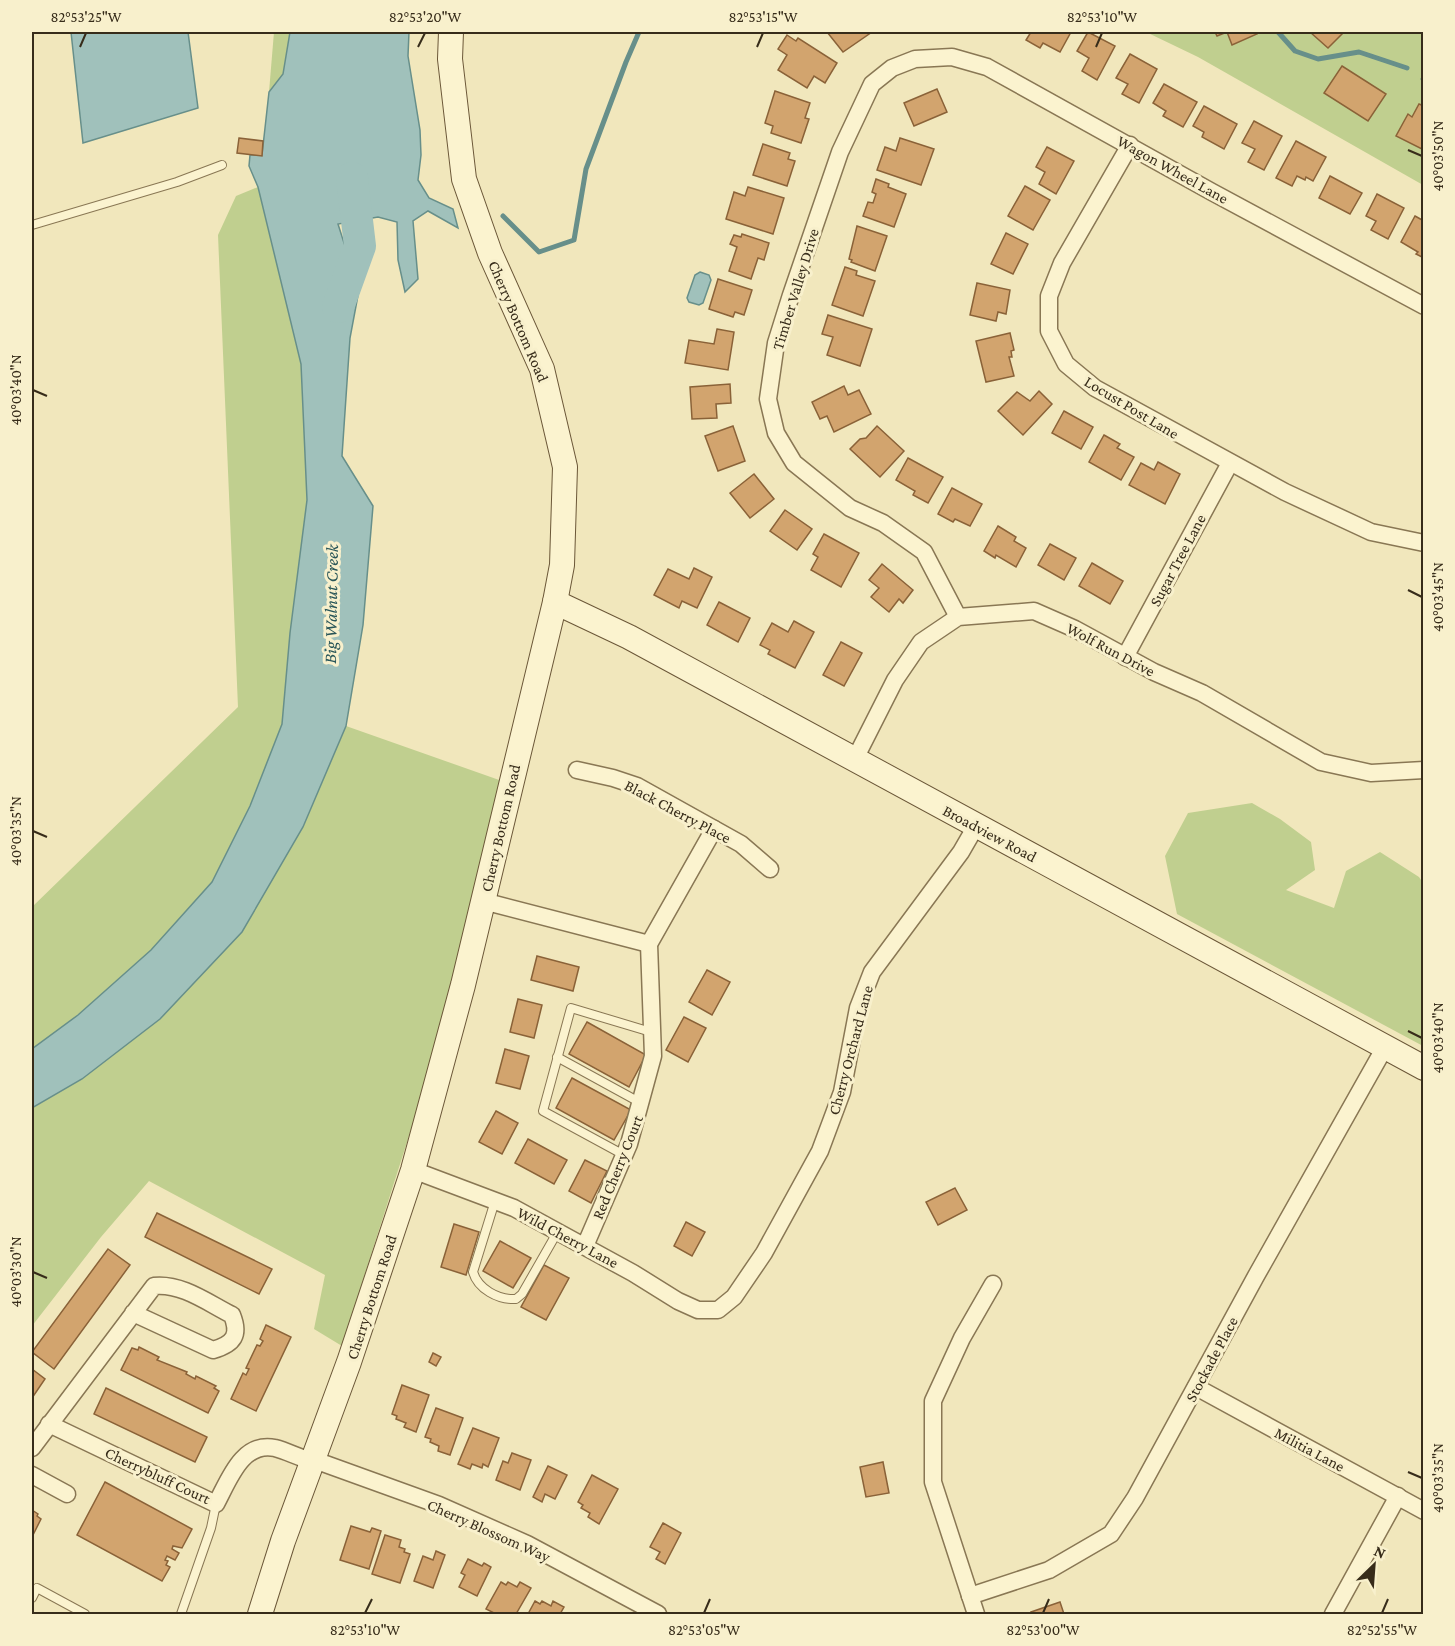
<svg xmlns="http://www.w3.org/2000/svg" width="1455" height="1646" viewBox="0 0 1455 1646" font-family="'Crimson Pro',serif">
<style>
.green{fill:#c0cf8f}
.water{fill:#a0c1bb;stroke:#678f8a;stroke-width:1.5}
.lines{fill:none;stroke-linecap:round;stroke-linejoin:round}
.stream{stroke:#678f8a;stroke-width:5}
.river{stroke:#a0c1bb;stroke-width:32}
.building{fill:#d2a46e;stroke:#8a6238;stroke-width:1.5}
.lane-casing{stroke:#897754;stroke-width:10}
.street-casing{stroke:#897754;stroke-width:19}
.secondary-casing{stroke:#6b5738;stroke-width:26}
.lane{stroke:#fbf3cf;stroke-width:8}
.street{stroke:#fbf3cf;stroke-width:16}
.secondary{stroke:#fbf3cf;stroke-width:24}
.ticks{fill:none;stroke:#372c1a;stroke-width:2}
.labels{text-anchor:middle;stroke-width:6;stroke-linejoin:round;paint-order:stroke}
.street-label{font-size:16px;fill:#372c1a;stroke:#f8f0cc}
.water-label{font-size:18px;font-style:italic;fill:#285558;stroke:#f8f0cc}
.neatline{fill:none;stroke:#372c1a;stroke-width:2}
.ticks-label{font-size:15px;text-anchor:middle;fill:#372c1a}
</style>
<rect width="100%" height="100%" fill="#f1e7bc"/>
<!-- green -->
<g class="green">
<path d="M274,32H290L283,74L269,92Z"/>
<path d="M1146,32H1423V185L1198,57Z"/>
<path d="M258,187L301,364L307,500L290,633L282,724L250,806L212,882L151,950L78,1015L32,1049V907L238,707L218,235L236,196Z"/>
<path d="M346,726L502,781L423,1092L342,1346L314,1329L325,1275L149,1181L101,1237L32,1326V1108L82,1079L160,1019L303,827Z"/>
<path d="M1252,803L1280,819L1311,842L1315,870L1286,890L1334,908L1346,871L1380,852L1419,877L1423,883V1046L1177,914L1165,856L1188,813Z"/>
</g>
<!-- water -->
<g class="water">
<path d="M71,32H188L198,108L83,143Z"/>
<path d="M290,32H409L408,56L420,130L421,155L418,180L429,198L453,209L458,228L428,211L413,221L418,279L405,292L398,260L397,222L378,217L338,224L359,290L350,338L342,456L373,506L363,625L346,726L303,827L242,932L160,1019L82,1079L32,1108V1049L78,1015L151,950L212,882L250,806L282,724L290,633L307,500L301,364L258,187L249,166L250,155H262L269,92L283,74Z"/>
<path d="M700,272L709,275L711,280L703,303L699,305L689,302L687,298L695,275Z"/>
</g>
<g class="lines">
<!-- stream -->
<g class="stream">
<path d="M1278,32L1295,51L1318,59L1359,52L1407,68"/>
<path d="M1423,79L1424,80"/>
<path d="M503,216L539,252L574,240L586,169L626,62L639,32"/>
</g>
<!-- river -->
<path class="river" d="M338,307L360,246L352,178"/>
</g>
<!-- building -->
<g class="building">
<path d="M827,32H872L843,52Z"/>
<path d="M1031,32H1071L1060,52L1043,43L1040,48L1026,40Z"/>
<path d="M1088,32L1115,46L1097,80L1082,71L1089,58L1077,51Z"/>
<path d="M1215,32H1256L1257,34L1232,45L1227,32L1217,36Z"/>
<path d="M1310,32H1344L1328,48Z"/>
<path d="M787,35L796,41L798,38L837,63L825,83L814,76L807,88L778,70L787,55L778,49Z"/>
<path d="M1130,54L1157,69L1139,103L1122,94L1128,84L1116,78Z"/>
<path d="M1342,66L1386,94L1368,121L1324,93Z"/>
<path d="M1164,84L1197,102L1183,127L1163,116L1166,111L1153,103Z"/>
<path d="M937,89L947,112L914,126L904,103Z"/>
<path d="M775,91L810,103L805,118L809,119L801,143L771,133L773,126L765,123Z"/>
<path d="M1419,104L1424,106V150L1396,136L1408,114L1412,117Z"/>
<path d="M1204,106L1237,124L1224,149L1202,137L1204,132L1193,126Z"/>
<path d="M1254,121L1282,136L1264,170L1248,162L1255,149L1242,143Z"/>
<path d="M239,138L263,141L262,156L237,153Z"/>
<path d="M900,138L934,149L921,185L877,170L885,147L896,151Z"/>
<path d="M1296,141L1326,157L1313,181L1306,177L1305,180L1297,176L1292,186L1276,178Z"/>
<path d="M763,144L790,153L788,159L795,161L787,186L753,175Z"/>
<path d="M1047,147L1074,161L1056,194L1039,184L1045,172L1036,167Z"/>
<path d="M1330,176L1362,193L1350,214L1319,198Z"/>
<path d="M876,179L889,184L888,187L906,194L894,227L863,216L868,202L873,203L876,194L872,192Z"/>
<path d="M1025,186L1050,200L1033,230L1008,216Z"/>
<path d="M748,187L784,198L773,234L726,219L734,192L745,196Z"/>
<path d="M1377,194L1404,208L1388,239L1371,230L1376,221L1366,216Z"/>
<path d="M1415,216L1424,221V258L1416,254L1418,252L1401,242Z"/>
<path d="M857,226L887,236L875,271L851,262L852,260L849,259Z"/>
<path d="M1006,233L1028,244L1013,274L991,264Z"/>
<path d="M742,234L769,243L764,260L758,258L751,279L729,271L737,247L730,244L734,235L741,237Z"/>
<path d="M845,267L857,271L856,275L875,281L863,316L832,305Z"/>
<path d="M718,279L752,290L744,315L735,312L733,317L709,309Z"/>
<path d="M977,283L1010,290L1006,314L998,312L996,321L970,315Z"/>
<path d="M828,315L872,329L860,366L827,355L833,337L822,334Z"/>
<path d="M717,329L734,332L728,370L685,363L689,340L714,344Z"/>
<path d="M1010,333L1014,350L1011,351L1012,357H1009L1014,376L986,382L976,341Z"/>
<path d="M730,384L731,403L716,404L717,418L692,419L690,387Z"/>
<path d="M844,386L848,395L859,390L871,414L834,432L827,416L820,419L812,402Z"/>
<path d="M1039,391L1052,404L1023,435L998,411L1017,392L1030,401Z"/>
<path d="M1064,411L1093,427L1081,449L1052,433Z"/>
<path d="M733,426L745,461L718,471L705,436Z"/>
<path d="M877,426L904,451L880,477L850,449L860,439L866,438Z"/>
<path d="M1104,435L1120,444L1117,448L1134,457L1121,480L1089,462Z"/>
<path d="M908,458L943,477L928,503L913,495L915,491L896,480Z"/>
<path d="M1158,462L1180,474L1165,504L1129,485L1141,463L1154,470Z"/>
<path d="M754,474L774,499L750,518L730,493Z"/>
<path d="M952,488L982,504L970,526L955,519L953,522L938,514Z"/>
<path d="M785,510L812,529L797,550L770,531Z"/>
<path d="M998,526L1016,537L1014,541L1026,548L1016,567L996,555L995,558L984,551Z"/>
<path d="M824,534L859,553L841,587L811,570L818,557L813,554Z"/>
<path d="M1050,544L1076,558L1064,580L1038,565Z"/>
<path d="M1092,563L1123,581L1110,604L1079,586Z"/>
<path d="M882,564L913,590L903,603L899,599L889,612L871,597L879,588L869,580Z"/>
<path d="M694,568L712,577L697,608L682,601L679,608L654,595L668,569L689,579Z"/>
<path d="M719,602L750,618L738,642L707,625Z"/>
<path d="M794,621L814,632L795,668L768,654L770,650L760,645L772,623L788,632Z"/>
<path d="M841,642L862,653L844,686L823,675Z"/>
<path d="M537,956L579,967L573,991L531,980Z"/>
<path d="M707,970L730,982L712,1015L689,1002Z"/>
<path d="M518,999L542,1005L534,1038L510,1032Z"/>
<path d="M684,1017L706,1028L688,1062L666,1050Z"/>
<path d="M587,1022L646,1055L629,1087L569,1054Z"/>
<path d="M505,1049L529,1056L520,1089L496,1083Z"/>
<path d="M572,1078L631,1110L614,1140L556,1108Z"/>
<path d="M496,1111L518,1123L502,1154L479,1142Z"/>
<path d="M528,1139L567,1160L554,1184L515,1163Z"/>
<path d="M585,1160L607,1171L591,1203L569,1191Z"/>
<path d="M955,1188L967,1210L938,1225L926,1202Z"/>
<path d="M157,1213L272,1269L259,1294L145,1237Z"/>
<path d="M686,1222L705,1232L692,1256L674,1246Z"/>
<path d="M454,1224L479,1232L466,1275L441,1267Z"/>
<path d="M500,1241L531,1258L513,1288L483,1271Z"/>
<path d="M108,1249L130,1265L54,1369L32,1352Z"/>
<path d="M544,1265L569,1278L546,1320L521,1307Z"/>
<path d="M266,1325L291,1337L256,1411L231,1399L243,1373L246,1375L249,1369L246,1368L257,1345L260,1346L263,1341L260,1339Z"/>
<path d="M139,1347L159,1357L157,1360L187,1372L186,1374L195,1379L196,1376L216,1386L214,1388L219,1391L208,1413L121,1370L132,1348L138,1350Z"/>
<path d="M433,1353L441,1357L436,1366L429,1362Z"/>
<path d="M32,1369L45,1379L32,1398Z"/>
<path d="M402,1385L429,1395L416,1432L404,1427L406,1423L396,1419L397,1416L392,1414Z"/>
<path d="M106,1388L207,1437L195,1462L94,1414Z"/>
<path d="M436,1408L463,1418L450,1455L438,1451L439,1446L430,1442L431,1439L425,1437Z"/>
<path d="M473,1428L499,1438L488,1467L483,1464L482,1468L472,1464L470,1469L458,1464Z"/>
<path d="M512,1453L531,1460L520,1490L496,1480L503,1461L508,1463Z"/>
<path d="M883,1462L889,1493L866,1497L860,1467Z"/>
<path d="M548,1466L567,1475L555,1499L545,1494L542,1502L533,1497Z"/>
<path d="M592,1475L618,1489L599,1524L588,1517L590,1513L581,1508L583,1505L578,1502Z"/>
<path d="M105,1482L192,1529L182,1548L173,1546L172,1549L179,1553L175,1560L167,1556L165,1560L168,1561L166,1565L170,1567L162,1581L77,1535Z"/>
<path d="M32,1510L38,1514L37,1516L41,1519L32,1537Z"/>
<path d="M663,1523L681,1533L665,1564L656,1559L660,1552L650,1547Z"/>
<path d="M351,1526L370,1532L372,1528L381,1531L369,1569L340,1560Z"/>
<path d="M385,1535L401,1540L399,1547L405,1549L404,1552L410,1554L400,1583L372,1574Z"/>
<path d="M436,1551L445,1555L433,1588L414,1581L423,1556L433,1560Z"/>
<path d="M468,1559L482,1566L484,1563L491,1567L477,1596L459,1587L465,1575L461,1573Z"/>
<path d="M501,1582L506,1585L508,1582L517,1587L520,1582L531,1588L516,1614H496L486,1609Z"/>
<path d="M535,1601L540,1604L542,1601L551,1606L553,1601L564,1607L560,1614H528Z"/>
<path d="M1060,1602L1064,1614H1032L1031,1612Z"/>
</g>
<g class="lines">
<defs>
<g id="lane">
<path d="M32,225L177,182L222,165"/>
<path d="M557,1057L641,1103"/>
<path d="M624,1155L543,1111L571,1008L651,1032"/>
<path d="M495,1201L473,1272C478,1289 498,1300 516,1299L522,1294L558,1231"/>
<path d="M32,1598L37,1588L85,1614"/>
<path d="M181,1614L211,1528L216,1504"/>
</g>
<g id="street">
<path d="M1130,145L1062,263L1049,296V331L1066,364L1095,388L1285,492L1371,532L1424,543"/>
<path d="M958,617L924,552L883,523L850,508L794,463L776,433L768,399L776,343L791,295L840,152L872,84L892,68L915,59L952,57L987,67L1212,192L1424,306"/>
<path d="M1125,657L1230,463"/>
<path d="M855,759L895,680L921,642L958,617L1034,611L1075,629L1154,672L1202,693L1321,762L1371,773L1424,770"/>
<path d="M577,770L613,778L637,786L741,844L770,869"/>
<path d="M483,901L649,944"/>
<path d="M413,1170L514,1208L633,1273L678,1301L698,1310H718L734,1297L764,1253L820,1151L842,1092L858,1008L872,972L961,852L976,826"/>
<path d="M585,1246L629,1144L653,1056L649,944L714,829"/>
<path d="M1196,1387L1424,1511"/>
<path d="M49,1424L216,1504C229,1480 242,1441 275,1448C291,1452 303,1461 320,1462L439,1505L527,1544L658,1614"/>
<path d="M32,1448L154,1286C182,1283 208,1303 232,1315C240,1335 234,1344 213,1350L133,1313"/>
<path d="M32,1475L67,1494"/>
<path d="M970,1596L1049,1570L1111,1534L1135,1498L1256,1276L1385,1047"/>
<path d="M976,1614L933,1482V1401L962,1338L993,1284"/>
<path d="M1333,1614L1398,1496"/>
</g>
<g id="secondary">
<path d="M555,602L629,637L1424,1068"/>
<path d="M260,1614L283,1541L349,1362L413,1170L463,985L555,602L562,565L565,467L542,369L490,253L464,179L450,59L451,32"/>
</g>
</defs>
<!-- lane casing -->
<use href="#lane" class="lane-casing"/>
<!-- street casing -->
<use href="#street" class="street-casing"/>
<!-- secondary casing -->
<use href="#secondary" class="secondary-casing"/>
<!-- lane -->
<use href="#lane" class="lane"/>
<!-- street -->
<use href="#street" class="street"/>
<!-- secondary -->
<use href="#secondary" class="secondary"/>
</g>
<!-- ticks -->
<path class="ticks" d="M80,47L86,33M418,47L425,33M757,47L763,33M1096,47L1102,33M1408,150L1422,156M33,390L47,396M1408,590L1422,597M33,831L47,837M1408,1031L1422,1038M33,1272L47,1278M1408,1472L1422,1478M365,1613L372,1599M704,1613L710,1599M1043,1613L1049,1599M1382,1613L1388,1599"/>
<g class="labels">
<!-- street labels -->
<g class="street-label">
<text transform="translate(1173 169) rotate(29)" y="6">Wagon Wheel Lane</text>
<text transform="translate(795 289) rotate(-73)" y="6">Timber Valley Drive</text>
<text transform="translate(519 321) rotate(67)" y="6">Cherry Bottom Road</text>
<text transform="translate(1132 407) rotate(31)" y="6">Locust Post Lane</text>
<text transform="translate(1177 560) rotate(-62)" y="6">Sugar Tree Lane</text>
<text transform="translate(1111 649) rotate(28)" y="6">Wolf Run Drive</text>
<text transform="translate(678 811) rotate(28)" y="6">Black Cherry Place</text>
<text transform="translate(500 828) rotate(-77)" y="6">Cherry Bottom Road</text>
<text transform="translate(990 833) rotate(28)" y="6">Broadview Road</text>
<text transform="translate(850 1050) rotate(-75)" y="6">Cherry Orchard Lane</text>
<text transform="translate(617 1167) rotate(-68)" y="6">Red Cherry Court</text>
<text transform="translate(568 1237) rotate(28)" y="6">Wild Cherry Lane</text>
<text transform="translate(371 1297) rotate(-72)" y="6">Cherry Bottom Road</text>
<text transform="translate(1211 1359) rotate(-62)" y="6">Stockade Place</text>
<text transform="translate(1310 1449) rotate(28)" y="6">Militia Lane</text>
<text transform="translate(158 1475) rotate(25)" y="6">Cherrybluff Court</text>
<text transform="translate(489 1530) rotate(24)" y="6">Cherry Blossom Way</text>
</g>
<!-- water labels -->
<g class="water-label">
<text transform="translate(331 604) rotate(-89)" y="6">Big Walnut Creek</text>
</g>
</g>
<!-- border -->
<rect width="1455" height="1646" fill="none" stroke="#f8f0cc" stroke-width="66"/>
<!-- north arrow -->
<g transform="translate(1374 1565) rotate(25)" stroke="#f8f0cc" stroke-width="4.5" paint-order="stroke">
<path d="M0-4.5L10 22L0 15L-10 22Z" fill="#372c1a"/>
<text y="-9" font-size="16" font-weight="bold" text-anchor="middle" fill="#372c1a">N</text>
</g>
<rect x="33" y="33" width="1389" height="1580" class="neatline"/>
<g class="ticks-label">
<text x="86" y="22">82°53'25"W</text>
<text x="425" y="22">82°53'20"W</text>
<text x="763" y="22">82°53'15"W</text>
<text x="1102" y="22">82°53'10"W</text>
<text transform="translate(1438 156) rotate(-90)" y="5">40°03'50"N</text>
<text transform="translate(16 390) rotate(-90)" y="5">40°03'40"N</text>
<text transform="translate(1438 597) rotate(-90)" y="5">40°03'45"N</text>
<text transform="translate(16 831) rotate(-90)" y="5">40°03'35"N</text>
<text transform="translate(1438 1038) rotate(-90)" y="5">40°03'40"N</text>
<text transform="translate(16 1272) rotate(-90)" y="5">40°03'30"N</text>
<text transform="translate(1438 1478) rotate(-90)" y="5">40°03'35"N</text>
<text x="365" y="1635">82°53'10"W</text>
<text x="704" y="1635">82°53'05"W</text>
<text x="1043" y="1635">82°53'00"W</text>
<text x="1382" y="1635">82°52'55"W</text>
</g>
</svg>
